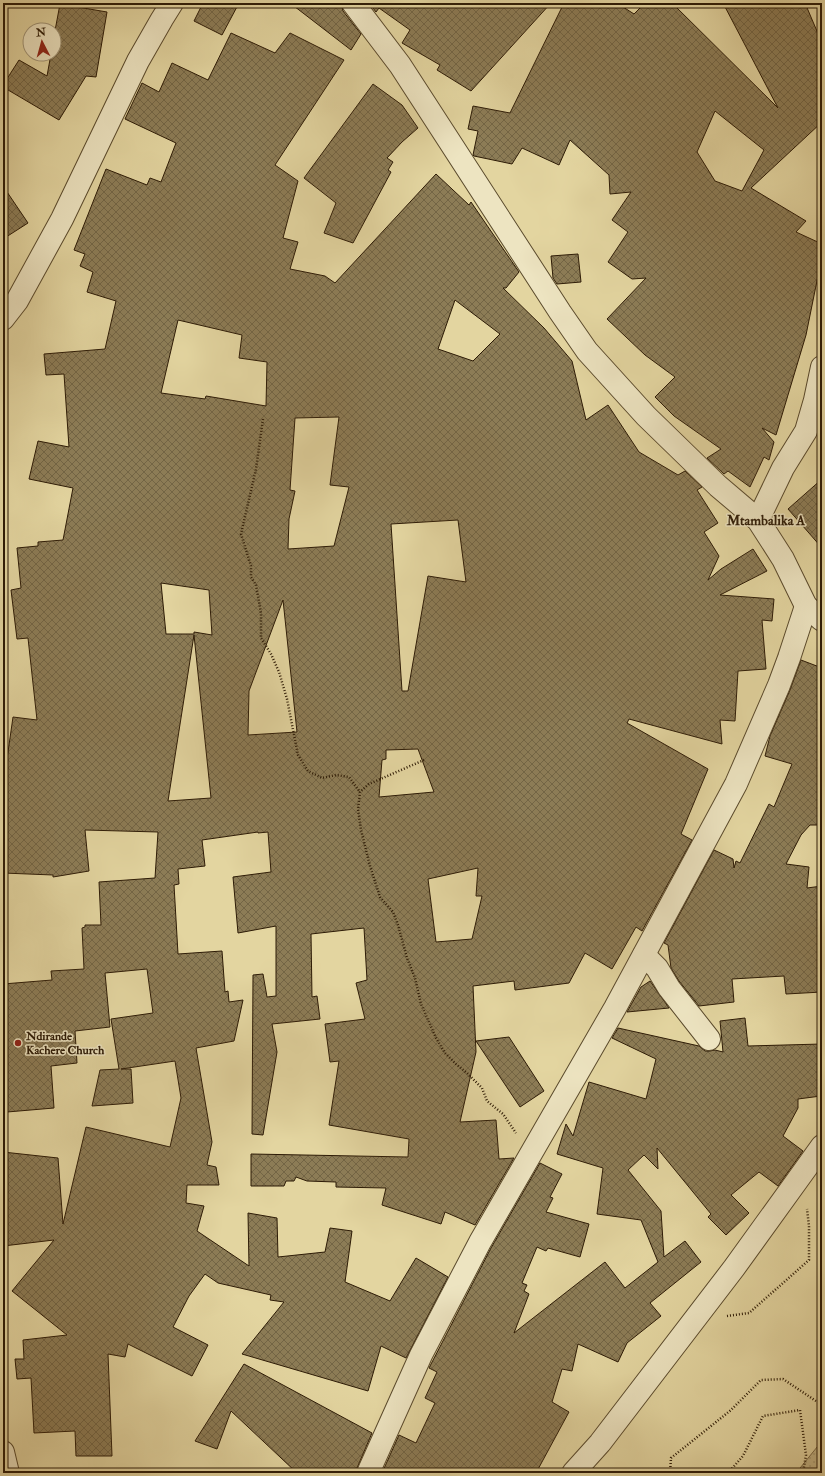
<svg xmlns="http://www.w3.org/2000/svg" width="825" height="1476" viewBox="0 0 825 1476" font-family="'IM FELL Double Pica',serif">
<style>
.grass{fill:url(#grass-dots);stroke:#786846}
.building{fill:url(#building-cross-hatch);stroke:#2d1b06;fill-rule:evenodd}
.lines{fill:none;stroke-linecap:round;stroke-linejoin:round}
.minor-casing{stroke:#5a4a2c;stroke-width:24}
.path{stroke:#2d1b06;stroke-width:2.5;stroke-dasharray:1 2;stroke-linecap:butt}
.minor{stroke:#ede4c1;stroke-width:22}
.poi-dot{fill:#8f2418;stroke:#ede4c1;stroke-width:1.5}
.labels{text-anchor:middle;stroke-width:3;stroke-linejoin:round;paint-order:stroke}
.poi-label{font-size:12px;font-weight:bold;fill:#2d1b06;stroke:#ede4c1;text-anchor:start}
.quarter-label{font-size:14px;font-weight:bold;fill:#2d1b06;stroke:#ede4c1}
</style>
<defs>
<pattern id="grass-dots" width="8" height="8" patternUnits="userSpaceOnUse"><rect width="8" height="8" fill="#c4b586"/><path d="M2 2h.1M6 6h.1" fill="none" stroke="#a99b72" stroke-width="1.8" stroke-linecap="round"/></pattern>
<pattern id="building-cross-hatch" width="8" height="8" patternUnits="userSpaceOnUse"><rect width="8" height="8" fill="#8c7c56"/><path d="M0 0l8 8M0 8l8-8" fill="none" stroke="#736545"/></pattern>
</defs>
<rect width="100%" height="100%" fill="#e3d5a0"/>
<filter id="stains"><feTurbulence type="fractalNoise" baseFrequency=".005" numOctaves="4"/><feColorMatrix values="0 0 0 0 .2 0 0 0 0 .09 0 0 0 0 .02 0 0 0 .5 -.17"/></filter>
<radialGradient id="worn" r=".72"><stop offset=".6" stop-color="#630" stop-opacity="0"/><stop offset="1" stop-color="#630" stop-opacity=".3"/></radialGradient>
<!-- grass -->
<path class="grass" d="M822,1441V1473H796Z"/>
<!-- building -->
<g class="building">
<path d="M203,3H239L222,35L194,21Z"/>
<path d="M290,3H341L343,11L361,34L351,50Z"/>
<path d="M369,3H551L471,91L437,70L440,65L402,43L410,30L379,8L376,12Z"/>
<path d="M564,3H617L634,14L645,3H672L778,108L723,3H805L822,43V122L751,188L806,221L796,232L822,244V256L806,335L776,435L762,428L774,442L769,460L764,457L750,487L728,471L724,474L707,458L721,449L674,416L655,397L675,377L645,355L607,319L646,278L632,279L608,262L628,232L612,220L631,192L610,194L609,175L570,140L559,165L522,148L512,164L474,156L473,155L478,131L468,129L473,106L510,113ZM715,111L764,150L742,191L715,181L697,152Z"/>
<path d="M60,4L107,12L96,77L86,76L59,120L3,87V85L19,60L47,76L51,54H54V36Z"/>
<path d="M231,33L275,53L290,33L344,60L275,165L298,181L283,238L298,242L290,269L325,276L335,283L436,174L469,205L471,202L519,272L506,288H503L544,328L572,361L586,420L608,405L639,452L678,475L685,471L702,487L697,490L718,523L704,532L719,556L708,580L721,569L753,549L767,571L720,595L774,599L772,621L762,620L766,669L738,671L735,721L720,720L722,744L629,719L627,723L708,769L681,834L692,840L642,931L636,927L612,969L585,953L569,983L515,990L514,981L473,986L476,1052L460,1122L496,1120L499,1159L514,1158L475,1225L445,1212L441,1224L382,1205L386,1188L336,1187V1182L307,1181L296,1177L294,1181H286L284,1186H251V1154L408,1157L409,1139L329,1125L339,1061L330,1062L325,1024L365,1019L356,983L367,980L364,928L311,934L312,997L317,996L320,1019L272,1024L277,1052L263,1135L252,1134L253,975L263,974L267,997L276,996V926L238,933L233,877L271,872L268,832L258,833V832L202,840L205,866L178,869L179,884L174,885L178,954L222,951L225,992L228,991L229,1002L243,1000L234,1041L196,1048L212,1142L207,1165L216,1167L219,1185H187L186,1203L204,1206L197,1231L249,1266L248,1213L277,1218L278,1257L325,1252L330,1228L352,1231L345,1282L390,1301L416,1258L448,1277L406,1358L381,1346L368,1391L242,1354L284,1302L270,1300L271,1295L218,1283L205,1274L189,1296L173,1327L208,1345L192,1376L128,1344L125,1357L108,1354L112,1456H76L75,1431L34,1433L31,1378L17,1379L15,1359H24L23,1340L67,1335L12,1291L54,1240L3,1246V1152L58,1158L63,1224L86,1127L170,1147L181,1098L175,1061L121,1069H131L133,1103L92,1106L100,1070L119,1069L111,1019L153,1013L147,969L105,973L110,1027L75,1031L77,1063L51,1066L54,1108L7,1112L3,1067V984L52,980L51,971L84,969L82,928L85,927V925H101L99,882L155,878L158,832L85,830L89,871L53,877V875L3,873V766H6L13,717L37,720L28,638L17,639L11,590L21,588L17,548L38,546V542L63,540L73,488L29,479L38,441L69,447L64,374L46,375L44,354L105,349L116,301L87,292L93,272L80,266L85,254L74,250L106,169L147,185L150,178L161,182L176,143L125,119L142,83L159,92L172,63L208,80ZM455,300L500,334L473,361L438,349ZM178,320L242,335L239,358L267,362L266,406L206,396L205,399L161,393ZM339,417L330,485L349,487L334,546L288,549L289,519L295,491L290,490L295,418ZM458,520L466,582L428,576L408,691H402L391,524ZM161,583L209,590L212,635L194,632V634H166ZM283,600L297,732L248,735L249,691ZM194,635L211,798L168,801ZM418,749L434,792L379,797L382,760L386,759V750ZM478,868L476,896H482L472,939L436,942L428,879Z"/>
<path d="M373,84L402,105L418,128L402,142L387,158L393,162L388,170L391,172L353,243L324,233L336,203L304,178Z"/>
<path d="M3,186L28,223L3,239Z"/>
<path d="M578,254L581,282L557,284L553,278L551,256Z"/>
<path d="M822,479V548L788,509Z"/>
<path d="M801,660L822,668V825H810L801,835L786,864L809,867L807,888L822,886V992L786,994L784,976L732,979L734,1002L699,1006L679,981L671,968L668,945L664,943L714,850L733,859L734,868L736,861L740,863L769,804L774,807L792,764L765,756L770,736L790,690Z"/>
<path d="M650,981L669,1008L627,1012L641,987Z"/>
<path d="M745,1018L748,1046L822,1044V1069L818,1071L821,1096L798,1099V1108L783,1136L803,1151L778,1186L759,1172L731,1195L749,1213L726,1235L708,1217L711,1214L657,1148L658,1169L644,1155L628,1170L661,1211L664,1257L685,1241L701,1262L650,1303L661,1316L627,1343L618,1362L578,1344L572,1371L562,1369L552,1402L569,1412L536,1473H382L399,1435L416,1443L435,1403L425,1398L437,1372L429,1368L491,1248L540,1163L562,1174L550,1197L553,1198L546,1212L589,1224L580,1257L548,1248L546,1251L537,1247L522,1283L527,1285L524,1291L529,1294L514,1333L605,1262L625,1288L658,1262L641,1220L597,1214L603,1168L557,1154L566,1124L573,1136L589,1082L646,1099L656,1059L612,1038L618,1028L699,1046L705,1051H710L715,1050L723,1052L720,1021Z"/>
<path d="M509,1037L544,1091L520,1107L476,1041Z"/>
<path d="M244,1364L372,1433L357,1468L356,1473H297L231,1411L217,1449L195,1441Z"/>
</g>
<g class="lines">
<defs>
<g id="minor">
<path d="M353,3L400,65L560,312L587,351L646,416L718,486L758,520L783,559L806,606L822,620"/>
<path d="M3,319L17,301L62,219L138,61L162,19L172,3"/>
<path d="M758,520L783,468L806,431L815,400L822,367"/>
<path d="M644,955L657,968L669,988L709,1039"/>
<path d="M3,1452L8,1473"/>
<path d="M368,1473L421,1355L480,1242L615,1008L736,784L779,685L789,658L806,606"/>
<path d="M573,1473L600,1443L734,1268L822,1146"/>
</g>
</defs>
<!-- minor casing -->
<use href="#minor" class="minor-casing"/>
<!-- path -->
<g class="path">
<path d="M263,419L256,469L241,534L251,566V577L256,585L261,613V638L271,654L279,672L287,699L298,755L308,771L322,778L336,775L349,777L360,792"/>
<path d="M424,760L369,784L360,792L358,809L361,830L370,866L380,897L393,912L398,925L407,958L415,978L421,1004L436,1038L445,1053L456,1064L467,1073L482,1088L487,1101L503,1114L516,1133"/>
<path d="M727,1316L749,1313L809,1260V1226L807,1209"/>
<path d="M670,1473L671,1458L731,1410L761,1380L783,1379L822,1405"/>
<path d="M728,1473L743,1456L763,1416L800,1410L806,1455L803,1473"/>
</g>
<!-- minor -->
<use href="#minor" class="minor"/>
</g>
<!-- markers -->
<circle class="poi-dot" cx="18" cy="1043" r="4"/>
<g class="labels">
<!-- poi labels -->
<g class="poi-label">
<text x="26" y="1040">Ndirande<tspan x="26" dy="14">Kachere Church</tspan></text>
</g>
<!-- quarter labels -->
<g class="quarter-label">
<text x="766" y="525">Mtambalika A</text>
</g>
</g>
<!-- margin -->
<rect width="825" height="1476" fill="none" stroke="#e3d5a0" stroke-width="16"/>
<rect x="4" y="4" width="817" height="1468" fill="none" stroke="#2d1b06" stroke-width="2"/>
<rect x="8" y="8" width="809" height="1460" fill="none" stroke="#2d1b06"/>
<!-- north arrow -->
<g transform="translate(42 42) rotate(354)"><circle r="19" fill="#ede4c1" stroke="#a09476"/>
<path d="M0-3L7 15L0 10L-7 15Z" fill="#8f2418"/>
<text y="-6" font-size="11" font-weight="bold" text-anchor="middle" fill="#2d1b06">N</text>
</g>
<rect width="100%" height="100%" filter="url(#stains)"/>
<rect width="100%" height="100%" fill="url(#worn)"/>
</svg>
